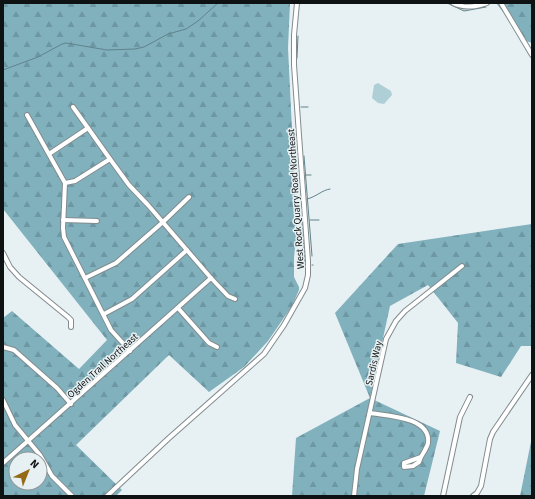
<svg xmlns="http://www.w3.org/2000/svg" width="535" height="499" viewBox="0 0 535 499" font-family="'Source Sans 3',sans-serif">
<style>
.forest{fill:url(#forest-firs);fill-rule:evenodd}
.garden{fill:#afcfd7}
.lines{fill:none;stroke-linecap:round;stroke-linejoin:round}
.stream{stroke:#60838c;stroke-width:1}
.minor-casing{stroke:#828b8d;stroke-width:6}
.minor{stroke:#fff;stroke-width:4}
.labels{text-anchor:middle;stroke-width:3;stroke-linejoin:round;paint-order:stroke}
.street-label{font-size:10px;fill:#0f1213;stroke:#e7f0f2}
</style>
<defs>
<pattern id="forest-firs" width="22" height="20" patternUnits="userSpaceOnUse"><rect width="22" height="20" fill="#80b1bd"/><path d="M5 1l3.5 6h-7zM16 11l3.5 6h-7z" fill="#6d97a2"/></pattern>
</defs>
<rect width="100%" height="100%" fill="#e7f0f2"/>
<!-- forest -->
<g class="forest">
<path d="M3,3H290L288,48L297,232L294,257V277L299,287V290L292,306L268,341L244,367L209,392L169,355L76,445L122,490L116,496H3V318L12,311L79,369L107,340L3,209ZM16,459H40V483H16Z"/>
<path d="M496,3H532V43L526,41Z"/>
<path d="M532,224V346H521L501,377L456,363L458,323L428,285L390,306L370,398L440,431L424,496H292L296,438L370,398L335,313L398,244Z"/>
<path d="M532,437V496H520Z"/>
</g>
<!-- garden -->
<path class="garden" d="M378,83L391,91L392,95L384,104L378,103L372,98L374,85Z"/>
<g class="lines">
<!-- stream -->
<g class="stream">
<path d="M447,3L464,11L486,7"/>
<path d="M297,58L298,36"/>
<path d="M3,70L38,57L62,44L66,43L107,50L135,49L144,47L168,34L186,29L198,21L218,3"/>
<path d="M301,107H308"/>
<path d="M304,156L312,256"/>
<path d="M306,175H311"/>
<path d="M307,199C316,197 322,190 330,189"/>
<path d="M300,210L302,223L305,262"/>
<path d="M310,220H319"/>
<path d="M312,265H313"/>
</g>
<defs>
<g id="minor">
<path d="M453,3C465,9 476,7 487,3"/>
<path d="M501,3L532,55"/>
<path d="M27,115L65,183L63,228L64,237L111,330L130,351"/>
<path d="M49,154L88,128L73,107"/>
<path d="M110,159L129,185L148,205L211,278L228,296L235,299"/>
<path d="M65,183L75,181L110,159L88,128"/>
<path d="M63,220L97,221"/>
<path d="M3,253L10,267L19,277L68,317L71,320V327"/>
<path d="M85,278L116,263L163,222L189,197"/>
<path d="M178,308L209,343L217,347"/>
<path d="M104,314L132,299L187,250"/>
<path d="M3,347L14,350L57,388L71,404"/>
<path d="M3,400L15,425L40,455L52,476L72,496"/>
<path d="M370,413C388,416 431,417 428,443C427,448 423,453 421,457L404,463V467L413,466L419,462L421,457"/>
<path d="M3,463L211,278"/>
<path d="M107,496L169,438L264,354L284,325L305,288L308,275V261L294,65V35L297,3"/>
<path d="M354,496L357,469L386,339L396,321L405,311L462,266"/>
<path d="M443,496L460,417L470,397"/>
<path d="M473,496L477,493L481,486L490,439L493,432L532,375"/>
</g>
</defs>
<!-- minor casing -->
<use href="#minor" class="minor-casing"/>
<!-- minor -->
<use href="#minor" class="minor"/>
</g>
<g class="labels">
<!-- street labels -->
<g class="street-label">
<text transform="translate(295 199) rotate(-94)" y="4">West Rock Quarry Road Northeast</text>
<text transform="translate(373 363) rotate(-77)" y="4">Sardis Way</text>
<text transform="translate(102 365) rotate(-42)" y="4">Ogden Trail Northeast</text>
</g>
</g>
<!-- border -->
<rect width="535" height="499" fill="none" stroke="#0f1213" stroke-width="8"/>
<!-- north arrow -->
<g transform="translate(28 471) rotate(43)"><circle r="19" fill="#e7f0f2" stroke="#919799"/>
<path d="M0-3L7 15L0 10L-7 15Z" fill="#956a16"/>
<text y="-6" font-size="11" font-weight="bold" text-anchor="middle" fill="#0f1213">N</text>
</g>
</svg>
